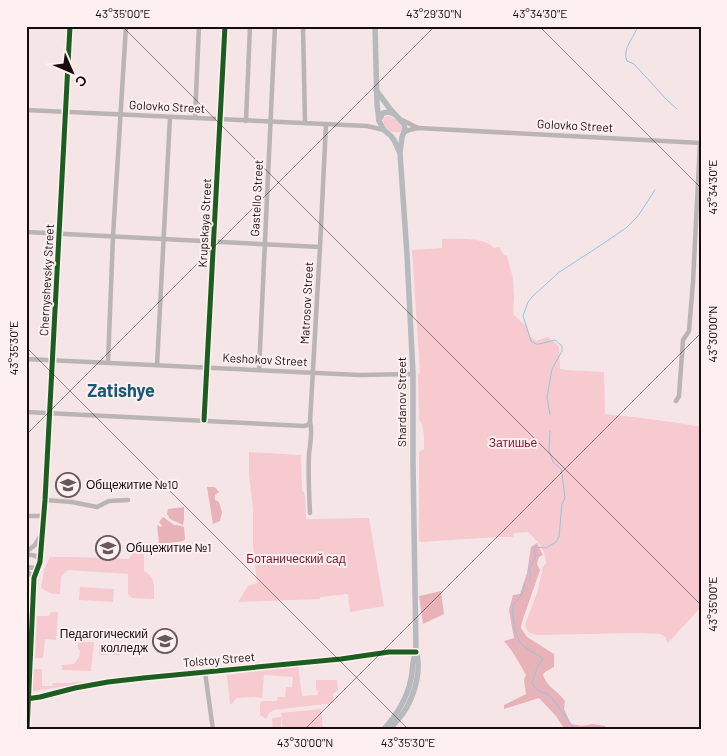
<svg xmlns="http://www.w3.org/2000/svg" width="727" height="756" viewBox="0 0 727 756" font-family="Barlow,sans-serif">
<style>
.green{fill:#f6cace}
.forest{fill:#e7b2b8}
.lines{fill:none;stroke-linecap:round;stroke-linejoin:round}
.stream{stroke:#8fc6e4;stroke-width:1}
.minor{stroke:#bab4b5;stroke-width:4.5}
.major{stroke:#b7babd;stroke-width:5.5}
.cycleway-casing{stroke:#fef0f1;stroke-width:8}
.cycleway{stroke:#1b5e20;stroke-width:5}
.ticks{fill:none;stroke:#180d0e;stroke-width:1;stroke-opacity:0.45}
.labels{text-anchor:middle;stroke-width:4;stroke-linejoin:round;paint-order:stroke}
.street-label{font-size:12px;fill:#180d0e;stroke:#fef0f1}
.park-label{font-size:12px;fill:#7c1931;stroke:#fef0f1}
.poi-label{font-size:12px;fill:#180d0e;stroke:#fef0f1;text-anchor:start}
.district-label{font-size:18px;font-weight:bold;fill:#175977;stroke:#fef0f1}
.neatline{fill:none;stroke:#180d0e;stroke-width:2}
.ticks-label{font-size:12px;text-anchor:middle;fill:#180d0e}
</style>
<rect width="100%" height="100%" fill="#f5e5e7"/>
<!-- green -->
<g class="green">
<path d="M389,116C395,118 400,122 402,129L400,132C391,134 384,128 383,119L385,117Z"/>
<path d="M442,239C456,239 485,237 494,248L499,247L504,255L507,256L513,278L514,297L513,314L527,327L531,337L536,341L548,337L559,346L560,369L566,370L604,372L605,414C637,417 669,421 701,427V607L668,643L666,640V637L660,634L635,633L540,635C532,634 527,634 525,625L538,590L543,567L546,563C546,551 537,540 528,532L514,533L513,537H497L421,542L419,541V452L424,449C424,440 425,427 419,419L418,374L420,373L412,250L442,248Z"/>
<path d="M249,452L301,455L302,491L304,492L305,497L306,519L369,518L384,606L350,612L348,594L320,597V599L238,602L248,586L257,583L253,545V508L249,476Z"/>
<path d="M133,547H139L140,552H144V571C156,577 154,587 154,599L132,598L128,594V574L68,570L61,576L60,594H52L41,588L44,570L50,557H74L129,559L132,554Z"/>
<path d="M80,587L114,589L113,602L79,600Z"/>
<path d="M51,612H58L56,640L45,639L43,658H35L37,616H49Z"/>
<path d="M78,642H94L91,671L62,670V665L74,664L79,657L80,651L78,649Z"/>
<path d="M99,645L120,647V655H113L110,653L107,655H99Z"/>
<path d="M298,666L302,696L318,695V691L316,690V680H337L338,690L333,694L334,703L274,710L269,713L266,719L260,715V704L262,701H277L278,697H285L286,687H292L293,677L264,675L262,698L256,697L236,698L233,703L230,704L227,675Z"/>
<path d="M32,669H42V686H52L53,683H71L72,682H85V683L34,691L32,690Z"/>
<path d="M321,709L323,730H283L281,713Z"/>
<path d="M281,717V730H273L272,718Z"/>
</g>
<!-- forest -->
<g class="forest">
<path d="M207,487H215L219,492L215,495V500L219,502L222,512L220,521L213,524Z"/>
<path d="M184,507V519L183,525L170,519L167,514L168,509Z"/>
<path d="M163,517L174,525H177L184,527L185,539L183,541L161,544L159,543L157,525L161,527L162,526L159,522Z"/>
<path d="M537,543L543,555L539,557L537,564L540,570L522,622L521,628L527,637L554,654V667L545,672L543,675C546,686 558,691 565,701L564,709L571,724L582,726L592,724L605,726L607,730H565L556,716L539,698L504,709V705L526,694L524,680L526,675C519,663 513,651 504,641L514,638L509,610L513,595L520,594L527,573L531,547Z"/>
<path d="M441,591L444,614L423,624L419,596Z"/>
</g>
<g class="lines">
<!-- stream -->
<g class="stream">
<path d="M638,26C634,37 622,49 627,61L634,64L667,100L677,109"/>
<path d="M550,415L547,397L552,369L562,351V346L555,340L539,344H536L531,341L523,316L528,302L532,297L558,273L598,247L626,228L638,216L655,190"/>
<path d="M529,581L531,577L529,569L536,556L534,549L535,547L546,548L556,542L559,537L562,504L565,498L562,474L561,469L553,462L549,451L550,431"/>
<path d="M525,583C522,594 521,597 513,605C513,621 513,641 529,650C534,653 538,654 543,659L538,665L532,683C539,695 543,690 551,697C560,707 566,719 575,730"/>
</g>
<!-- minor -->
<g class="minor">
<path d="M303,26L305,123"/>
<path d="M26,110L367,126L384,130"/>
<path d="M195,118L199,26"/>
<path d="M402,120L418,128"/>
<path d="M246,121L250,26"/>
<path d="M405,132L409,130L418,128L701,143"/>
<path d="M26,232L320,247"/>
<path d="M26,359L359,375L413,374"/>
<path d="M108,363L113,236L126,26"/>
<path d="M157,365L170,117"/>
<path d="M259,370L275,26"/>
<path d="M676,401L679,396L683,340L689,331L693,282L700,143"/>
<path d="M26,412L304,426L308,425L310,422"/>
<path d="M204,420L225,26"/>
<path d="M45,500L72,502L97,507L109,501L128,500"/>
<path d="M310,513C309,493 308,473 309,454C310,444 313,432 310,422L320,247L326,124"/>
<path d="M26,516H44"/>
<path d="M26,552L35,545L41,535"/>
<path d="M26,554L36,556L39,560"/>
<path d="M26,567L35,568L38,566"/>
<path d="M26,570L34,578"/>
<path d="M205,672L213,730"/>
<path d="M26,699L40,697L75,688L108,682L143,678L341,659L389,652H416"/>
<path d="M27,730L34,578L40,562L45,500L70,26"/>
</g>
<!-- major -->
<g class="major">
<path d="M375,26L377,104L379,121L384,130L391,136L394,140L399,151"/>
<path d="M376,90L390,109L404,124L405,129L402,137L400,153L407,255L413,374V463L416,652C412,660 413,670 411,679C407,699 397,715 383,730"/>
<path d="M379,120L383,113L389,112L394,114"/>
<path d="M389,730C395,723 402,716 407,707C415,692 422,668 416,652"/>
</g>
<defs>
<g id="cycleway">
<path d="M204,420L225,26"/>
<path d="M26,699L40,697L75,688L108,682L143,678L341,659L389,652H416"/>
<path d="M27,730L34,578L40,562L45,500L70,26"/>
</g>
</defs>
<!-- cycleway casing -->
<use href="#cycleway" class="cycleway-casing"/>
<!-- cycleway -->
<use href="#cycleway" class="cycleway"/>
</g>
<!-- ticks -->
<path class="ticks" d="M122,26L701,605M539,26L701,188M26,347L409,730M26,435L435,26M304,730L701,333"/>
<!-- icons -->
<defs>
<symbol id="university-ring" viewBox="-11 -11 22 22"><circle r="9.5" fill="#fef0f1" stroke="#65595a" stroke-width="1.5"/><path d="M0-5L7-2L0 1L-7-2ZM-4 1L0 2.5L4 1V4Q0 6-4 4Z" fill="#65595a"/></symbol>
</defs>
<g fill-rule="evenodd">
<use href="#university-ring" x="54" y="471" width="28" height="28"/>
<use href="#university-ring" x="94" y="534" width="28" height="28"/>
<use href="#university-ring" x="151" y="627" width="28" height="28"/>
</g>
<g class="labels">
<!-- street labels -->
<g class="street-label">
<text transform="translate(167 107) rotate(3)" y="4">Golovko Street</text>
<text transform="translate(575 126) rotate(3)" y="4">Golovko Street</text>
<text transform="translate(257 198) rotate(-87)" y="4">Gastello Street</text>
<text transform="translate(205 223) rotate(-87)" y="4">Krupskaya Street</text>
<text transform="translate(47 280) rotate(-87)" y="4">Chernyshevsky Street</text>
<text transform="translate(307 303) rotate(-87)" y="4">Matrosov Street</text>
<text transform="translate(265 360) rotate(3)" y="4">Keshokov Street</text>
<text transform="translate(402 402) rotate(-90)" y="4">Shardanov Street</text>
<text transform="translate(219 660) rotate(-5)" y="4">Tolstoy Street</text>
</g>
<!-- park labels -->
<g class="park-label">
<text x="513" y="447">Затишье</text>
<text x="296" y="563">Ботанический сад</text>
</g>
<!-- poi labels -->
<g class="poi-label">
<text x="86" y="489">Общежитие №10</text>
<text x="126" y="552">Общежитие №1</text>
<text x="148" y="638" text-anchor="end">Педагогический<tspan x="148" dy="14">колледж</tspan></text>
</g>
<!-- district labels -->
<g class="district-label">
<text x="121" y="397">Zatishye</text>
</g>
</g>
<!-- border -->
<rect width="727" height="756" fill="none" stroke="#fef0f1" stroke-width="55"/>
<!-- north arrow -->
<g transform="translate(72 72) rotate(135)" stroke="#fef0f1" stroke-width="4" paint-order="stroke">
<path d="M0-4L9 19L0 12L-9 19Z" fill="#180d0e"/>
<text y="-8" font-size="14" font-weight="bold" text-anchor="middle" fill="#180d0e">С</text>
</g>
<rect x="28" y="28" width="672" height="700" class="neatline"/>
<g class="ticks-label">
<text x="123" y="18">43°35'00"E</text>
<text x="434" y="18">43°29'30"N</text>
<text x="540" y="18">43°34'30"E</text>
<text transform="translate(713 187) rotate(-90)" y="4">43°34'30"E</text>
<text transform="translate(713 334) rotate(-90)" y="4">43°30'00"N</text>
<text transform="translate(14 348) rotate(-90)" y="4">43°35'30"E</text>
<text transform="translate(713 604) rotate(-90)" y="4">43°35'00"E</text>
<text x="305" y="747">43°30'00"N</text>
<text x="408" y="747">43°35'30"E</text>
</g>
</svg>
